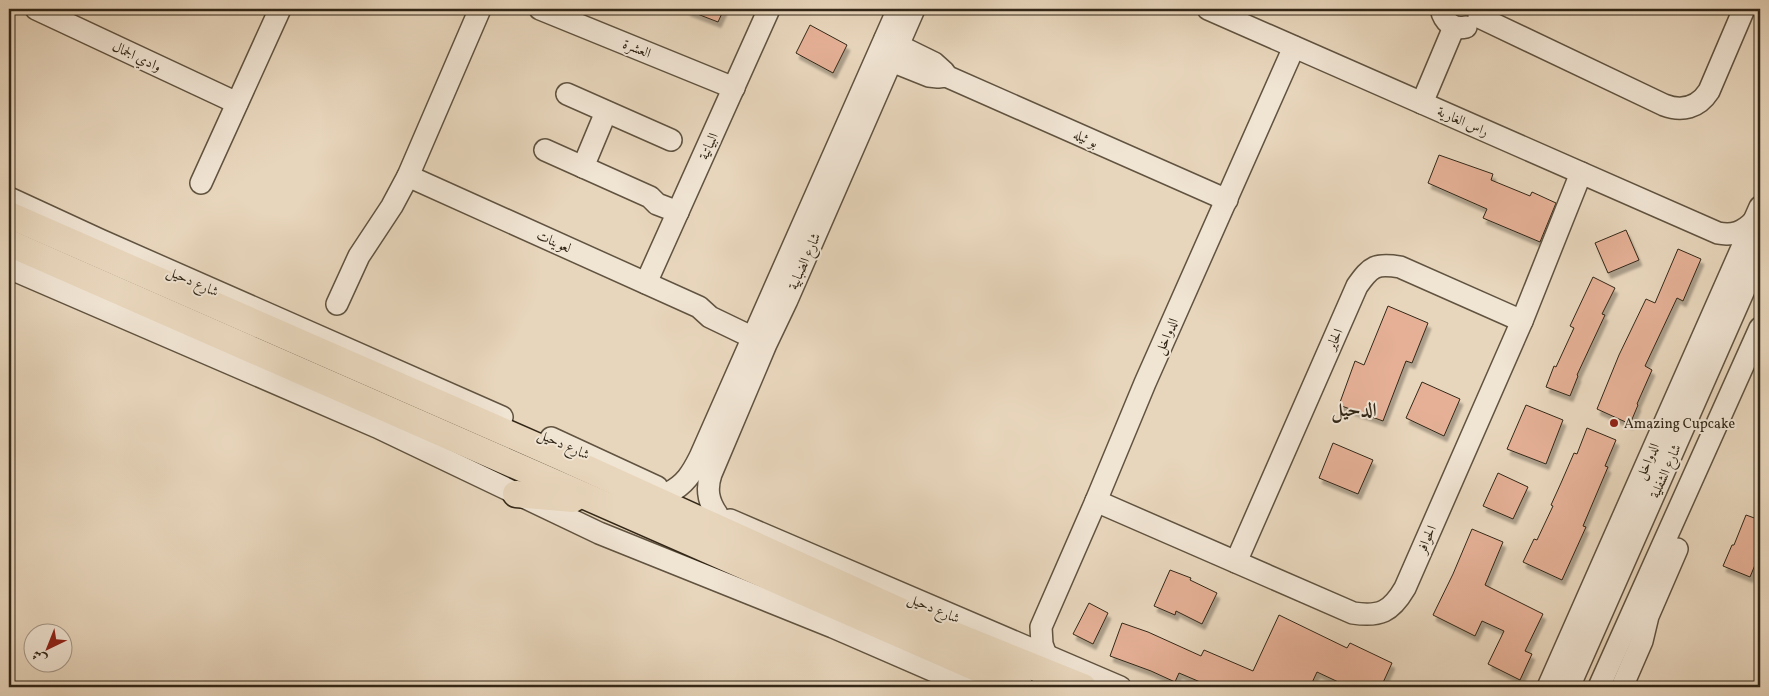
<svg xmlns="http://www.w3.org/2000/svg" width="1769" height="696" viewBox="0 0 1769 696" font-family="Vollkorn,Amiri,serif">
<style>
.building{fill:#e5b096;stroke:#322717;filter:url(#shadow)}
.lines{fill:none;stroke-linecap:round;stroke-linejoin:round}
.minor-casing{stroke:#605340;stroke-width:24}
.major-casing{stroke:#322717;stroke-width:29}
.minor{stroke:#f0e4d3;stroke-width:21}
.major{stroke:#e8d6bc;stroke-width:26}
.poi-dot{fill:#8f2418;stroke:#f0e4d3;stroke-width:2}
.labels{text-anchor:middle;stroke-width:4;stroke-linejoin:round;paint-order:stroke}
.street-label{font-size:14px;fill:#322717;stroke:#f0e4d3}
.poi-label{font-size:14px;fill:#322717;stroke:#f0e4d3;text-anchor:start}
.district-label{font-size:19px;font-weight:bold;fill:#322717;stroke:#f0e4d3}
</style>
<defs>
<filter id="shadow"><feDropShadow dx="3" dy="5.5" stdDeviation="1" flood-color="#0004"/></filter>
</defs>
<rect width="100%" height="100%" fill="#e8d6bc"/>
<filter id="stains"><feTurbulence type="fractalNoise" baseFrequency=".004" numOctaves="4"/><feColorMatrix values="0 0 0 0 .2 0 0 0 0 .09 0 0 0 0 .02 0 0 0 .5 -.17"/></filter>
<radialGradient id="worn" r=".72"><stop offset=".6" stop-color="#630" stop-opacity="0"/><stop offset="1" stop-color="#630" stop-opacity=".3"/></radialGradient>
<!-- building -->
<g class="building">
<path d="M687,9H724L718,22L687,10Z"/>
<path d="M810,25L847,45L833,73L796,53Z"/>
<path d="M1439,155L1493,174L1491,180L1530,196L1532,192L1556,203L1540,242L1483,218L1487,209L1428,183Z"/>
<path d="M1626,230L1639,260L1608,273L1595,243Z"/>
<path d="M1678,249L1701,259L1683,301L1677,298L1645,366L1652,370L1637,404L1638,405L1630,424L1597,409L1619,355L1646,299L1655,303Z"/>
<path d="M1593,277L1615,288L1602,314L1605,315L1577,375L1578,376L1570,396L1546,387L1554,366L1556,367L1574,328L1570,326Z"/>
<path d="M1388,306L1428,323L1412,363L1406,361L1383,421L1339,405L1355,361L1364,365Z"/>
<path d="M1422,382L1460,399L1444,436L1406,418Z"/>
<path d="M1526,405L1563,420L1546,464L1507,449Z"/>
<path d="M1587,428L1616,440L1605,466L1608,467L1583,526L1586,527L1562,580L1523,562L1534,539L1537,540L1553,506L1551,505L1561,483L1574,453L1577,454Z"/>
<path d="M1333,443L1373,460L1358,494L1319,478Z"/>
<path d="M1498,473L1528,487L1513,519L1483,506Z"/>
<path d="M1746,515L1760,520V553L1750,577L1723,566L1732,545H1734Z"/>
<path d="M1472,529L1503,542L1485,585L1543,614L1525,651L1532,654L1520,680L1488,664L1504,631L1482,621L1475,636L1433,615L1453,574Z"/>
<path d="M1170,570L1191,578L1190,580L1217,593L1202,624L1176,611L1175,615L1154,606Z"/>
<path d="M1089,603L1108,613L1093,644L1073,634Z"/>
<path d="M1279,615L1347,648L1350,643L1392,663L1381,687H1349L1317,672L1310,687H1212L1179,673L1175,682L1151,671L1110,656L1122,623L1148,632L1201,656L1204,650L1253,671Z"/>
</g>
<g class="lines">
<defs>
<g id="minor">
<path d="M36,9L237,103"/>
<path d="M540,9L734,88"/>
<path d="M1208,9L1718,233C1733,236 1743,232 1753,222"/>
<path d="M1441,9C1444,22 1453,30 1466,27"/>
<path d="M1479,17L1664,105C1682,112 1698,108 1709,91L1744,9"/>
<path d="M885,39L934,63L944,72"/>
<path d="M879,56L929,76L938,77L946,76L1227,200"/>
<path d="M567,94L671,140"/>
<path d="M1422,103L1454,27"/>
<path d="M545,150L650,197L657,204L678,212"/>
<path d="M583,167L606,112"/>
<path d="M408,176L699,307L710,317L764,343"/>
<path d="M201,183L280,9"/>
<path d="M9,198L100,240L502,417"/>
<path d="M9,268L377,427L599,533L833,627L971,687"/>
<path d="M646,283L769,9"/>
<path d="M337,304L359,256L392,206L408,176L480,9"/>
<path d="M551,438L657,487"/>
<path d="M668,493C685,485 692,473 700,457L898,9"/>
<path d="M1096,501L1353,613C1380,617 1391,612 1405,588L1522,321L1581,173"/>
<path d="M717,514C708,501 706,489 711,474L766,344L787,300L914,9"/>
<path d="M730,520L1120,687"/>
<path d="M1236,562L1357,286C1371,266 1376,263 1400,267L1522,321"/>
<path d="M1046,655L1042,644L1041,627L1096,501L1145,383L1294,47"/>
<path d="M1548,687L1760,207"/>
<path d="M1569,687L1760,254"/>
<path d="M1599,687L1760,328"/>
<path d="M1622,687L1642,641L1648,616L1677,549"/>
</g>
<g id="major">
<path d="M9,215L559,456L942,630L1083,687"/>
<path d="M9,243L1020,687"/>
<path d="M516,494L573,499"/>
</g>
</defs>
<!-- minor casing -->
<use href="#minor" class="minor-casing"/>
<!-- major casing -->
<use href="#major" class="major-casing"/>
<!-- minor -->
<use href="#minor" class="minor"/>
<!-- major -->
<use href="#major" class="major"/>
</g>
<!-- markers -->
<circle class="poi-dot" cx="1614" cy="423" r="5"/>
<g class="labels">
<!-- street labels -->
<g class="street-label">
<text transform="translate(637 48) rotate(22)" y="5">العشرة</text>
<text transform="translate(137 56) rotate(25)" y="5">وادي الجمال</text>
<text transform="translate(1463 121) rotate(24)" y="5">راس الغارية</text>
<text transform="translate(1086 138) rotate(24)" y="5">بو ثيله</text>
<text transform="translate(708 146) rotate(-66)" y="5">البياتية</text>
<text transform="translate(554 241) rotate(24)" y="5">لعوينات</text>
<text transform="translate(804 261) rotate(-66)" y="5">شارع الضبابية</text>
<text transform="translate(193 281) rotate(24)" y="5">شارع دحيل</text>
<text transform="translate(1166 336) rotate(-66)" y="5">الدواخل</text>
<text transform="translate(1334 339) rotate(-66)" y="5">الحاير</text>
<text transform="translate(564 444) rotate(24)" y="5">شارع دحيل</text>
<text transform="translate(1647 461) rotate(-66)" y="5">الدواخل</text>
<text transform="translate(1665 471) rotate(-66)" y="5">شارع الشفلية</text>
<text transform="translate(1426 539) rotate(-66)" y="5">الحوافر</text>
<text transform="translate(934 608) rotate(23)" y="5">شارع دحيل</text>
</g>
<!-- poi labels -->
<g class="poi-label">
<text x="1624" y="428">Amazing Cupcake</text>
</g>
<!-- district labels -->
<g class="district-label">
<text x="1354" y="416">الدحيل</text>
</g>
</g>
<!-- margin -->
<rect width="1769" height="696" fill="none" stroke="#e8d6bc" stroke-width="30"/>
<rect x="10" y="10" width="1749" height="676" fill="none" stroke="#322717" stroke-width="2.5"/>
<rect x="15" y="15" width="1739" height="666" fill="none" stroke="#322717"/>
<!-- north arrow -->
<g transform="translate(48 648) rotate(223)"><circle r="24" fill="#f0e4d3" stroke="#a49888"/>
<path d="M0-4L9 19L0 12L-9 19Z" fill="#8f2418"/>
<text y="-8" font-size="14" font-weight="bold" text-anchor="middle" fill="#322717">ش</text>
</g>
<rect width="100%" height="100%" filter="url(#stains)"/>
<rect width="100%" height="100%" fill="url(#worn)"/>
</svg>
